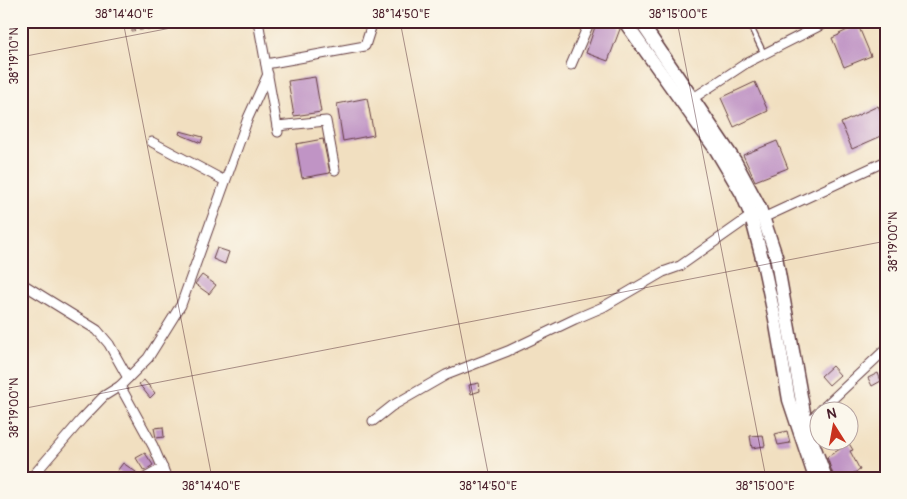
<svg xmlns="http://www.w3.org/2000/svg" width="907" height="499" viewBox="0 0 907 499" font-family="Pangolin,sans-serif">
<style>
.building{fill:#c094c5}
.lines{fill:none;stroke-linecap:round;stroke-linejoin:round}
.service-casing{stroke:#633c41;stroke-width:7}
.minor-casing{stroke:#633c41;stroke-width:11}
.secondary-casing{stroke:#633c41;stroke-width:15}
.path{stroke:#633c41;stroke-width:1;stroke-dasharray:4 4;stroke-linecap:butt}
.service{stroke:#fff;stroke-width:4.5}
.minor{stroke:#fff;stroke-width:9}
.secondary{stroke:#fff;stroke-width:12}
.ticks{fill:none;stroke:#4a1f2b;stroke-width:1;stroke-opacity:0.45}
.neatline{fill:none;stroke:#4a1f2b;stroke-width:2}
.ticks-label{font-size:12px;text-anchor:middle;fill:#4a1f2b}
</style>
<rect width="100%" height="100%" fill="#fbf7ec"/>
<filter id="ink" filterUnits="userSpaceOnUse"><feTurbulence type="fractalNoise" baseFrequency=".02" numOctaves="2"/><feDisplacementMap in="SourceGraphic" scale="10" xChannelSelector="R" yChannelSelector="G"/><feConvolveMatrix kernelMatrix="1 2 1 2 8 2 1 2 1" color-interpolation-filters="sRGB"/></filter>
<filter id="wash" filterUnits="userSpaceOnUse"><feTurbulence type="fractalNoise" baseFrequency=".0096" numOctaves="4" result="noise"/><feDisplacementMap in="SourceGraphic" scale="20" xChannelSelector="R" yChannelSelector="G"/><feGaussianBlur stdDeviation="1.12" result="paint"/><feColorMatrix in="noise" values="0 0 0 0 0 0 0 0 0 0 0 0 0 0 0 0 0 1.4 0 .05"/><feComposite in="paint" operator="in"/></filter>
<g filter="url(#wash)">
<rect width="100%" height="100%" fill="#f1dfc0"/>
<g id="blocks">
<!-- building -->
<g class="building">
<path d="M597,21H610L616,23L620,29L608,61L586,53Z"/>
<path d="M858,25L871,56L844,67L832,38L839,35V34Z"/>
<path d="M315,77L321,112L294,116L288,81Z"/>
<path d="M755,82L768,111L734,127L721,98Z"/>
<path d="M367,98L374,135L343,141L337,104Z"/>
<path d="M878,106L886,121V134L852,149L841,123Z"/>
<path d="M180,131L203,137L201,143L179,134Z"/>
<path d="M323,139L330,173L302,178L296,144Z"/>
<path d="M777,141L788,168L755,181L743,155Z"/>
<path d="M217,248L229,252L225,264L213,259Z"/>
<path d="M202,275L216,285L209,294L195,284Z"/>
<path d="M832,366L840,375L829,385L821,376Z"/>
<path d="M878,373L881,381L872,386L868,378Z"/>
<path d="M144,380L155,393L150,398L139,384Z"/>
<path d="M479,383L480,391L471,394L469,385Z"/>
<path d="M163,427L164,437L156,438L154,428Z"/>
<path d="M787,431L790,443L778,445L775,434Z"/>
<path d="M763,435L765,446L752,448L750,436Z"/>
<path d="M838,442H848L853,450L850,451L860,470L844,478H834L827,457L840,449Z"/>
<path d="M145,453L153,465L144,471L136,458Z"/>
<path d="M123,463L136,472L132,478H127L117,471Z"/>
</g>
</g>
</g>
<g filter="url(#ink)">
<use href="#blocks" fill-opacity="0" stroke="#633c41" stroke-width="1"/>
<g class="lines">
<defs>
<path id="service" d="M748,21L764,54"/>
<g id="minor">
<path d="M258,21L278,132"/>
<path d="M266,64L365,46L373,21"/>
<path d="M571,65L590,21"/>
<path d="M692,99L748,62L829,21"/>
<path d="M277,126L326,121L335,170"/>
<path d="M152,142L225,181"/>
<path d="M763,218L886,161"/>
<path d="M21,283L97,330L109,344L128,378"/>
<path d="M120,386L153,446L167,478"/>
<path d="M373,421L392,406L446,375L508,351L575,319L603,307L663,272L680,266L751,216"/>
<path d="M806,424L886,349"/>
<path d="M31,478L82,419L104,396L120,386L148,358L181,305L248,118L268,74"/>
<path d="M145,478L163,468"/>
</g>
<g id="secondary">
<path d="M624,21L716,150L742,194L751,216L762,258L775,319L789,400L815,478"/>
<path d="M640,21L735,161L760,208L776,256L806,424L826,478"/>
</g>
</defs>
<!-- service casing -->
<use href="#service" class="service-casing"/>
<!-- minor casing -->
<use href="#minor" class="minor-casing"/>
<!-- secondary casing -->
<use href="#secondary" class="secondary-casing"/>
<!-- path -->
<path class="path" d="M131,31L149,29L160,21"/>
<!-- service -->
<use href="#service" class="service"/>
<!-- minor -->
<use href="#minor" class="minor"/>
<!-- secondary -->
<use href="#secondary" class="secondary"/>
</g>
</g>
<!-- ticks -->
<path class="ticks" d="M123,21L212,478M400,21L489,478M677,21L766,478M21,57L207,21M21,409L886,241"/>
<!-- margin -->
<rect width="907" height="499" fill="none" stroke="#fbf7ec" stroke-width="55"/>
<!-- north arrow -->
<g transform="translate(834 426) rotate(349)"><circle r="24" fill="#fbf7ec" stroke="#b4a19f"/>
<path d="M0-4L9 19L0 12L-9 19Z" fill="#c8321e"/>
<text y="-8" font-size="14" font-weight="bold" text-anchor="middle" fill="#4a1f2b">N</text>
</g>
<rect x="28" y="28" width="852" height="444" class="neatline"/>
<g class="ticks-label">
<text x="124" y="18">38°14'40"E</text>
<text x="401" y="18">38°14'50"E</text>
<text x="678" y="18">38°15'00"E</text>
<text transform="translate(14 56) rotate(-90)" y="4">38°19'10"N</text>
<text transform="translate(893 242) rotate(-90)" y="4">38°19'00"N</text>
<text transform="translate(14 408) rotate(-90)" y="4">38°19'00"N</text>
<text x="211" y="490">38°14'40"E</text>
<text x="488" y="490">38°14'50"E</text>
<text x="765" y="490">38°15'00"E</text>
</g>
</svg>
